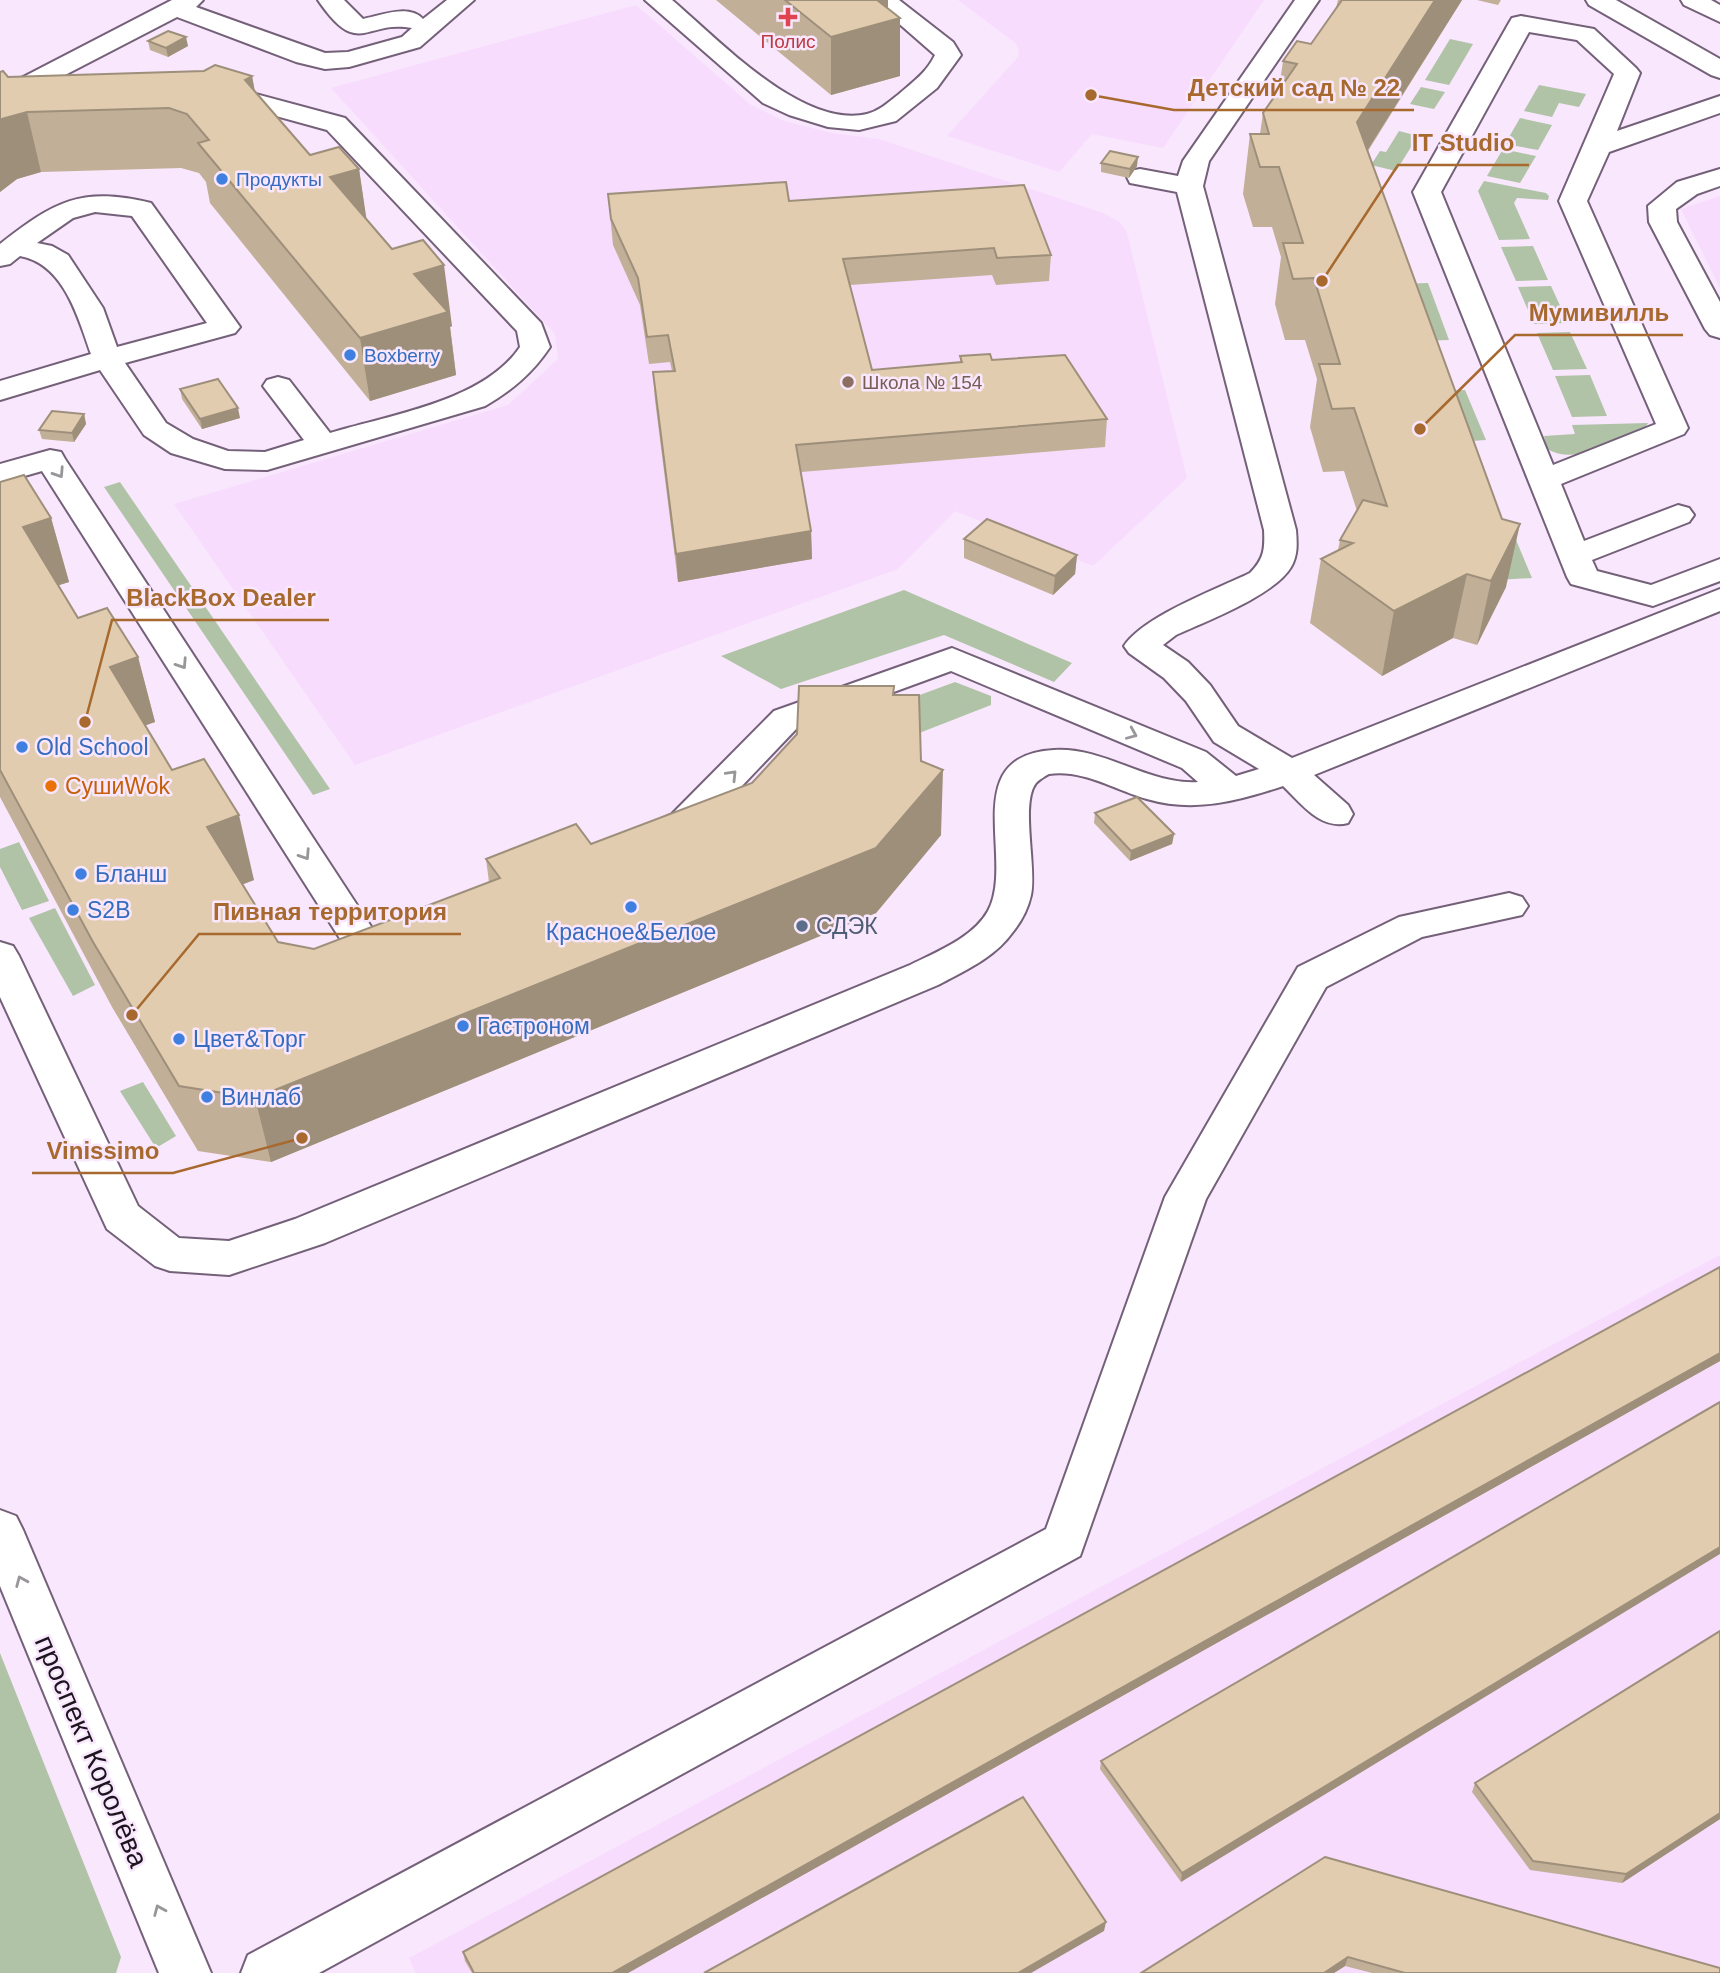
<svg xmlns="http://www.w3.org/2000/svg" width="1720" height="1973" viewBox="0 0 1720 1973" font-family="Helvetica,sans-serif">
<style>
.built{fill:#f7dcfe}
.green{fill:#b0c3a7}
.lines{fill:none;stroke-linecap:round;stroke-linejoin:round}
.minor-casing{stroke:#746179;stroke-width:4}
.minor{fill:#fff;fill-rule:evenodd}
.wall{fill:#c2af97}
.shaded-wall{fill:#9e8f7b}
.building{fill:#e1ccb0;stroke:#9e8f7b;stroke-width:2}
.oneway{stroke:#99969a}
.health-dot{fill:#e0444e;stroke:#f9e7fd;stroke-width:2.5}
.shop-dot{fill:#3f7fe0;stroke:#f9e7fd;stroke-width:2.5}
.education-dot{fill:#8d6e63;stroke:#f9e7fd;stroke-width:2.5}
.food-dot{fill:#e8710a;stroke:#f9e7fd;stroke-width:2.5}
.service-dot{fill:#5c6f8a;stroke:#f9e7fd;stroke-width:2.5}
.labels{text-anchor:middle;stroke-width:5;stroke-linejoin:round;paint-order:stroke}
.far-health-label{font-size:19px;fill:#be3a42;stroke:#f9e7fd}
.far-shop-label{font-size:19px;fill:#366cbe;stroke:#f9e7fd;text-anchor:start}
.far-education-label{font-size:19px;fill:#785e54;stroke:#f9e7fd;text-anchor:start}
.shop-label{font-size:23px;fill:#366cbe;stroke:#f9e7fd;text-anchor:start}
.food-label{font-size:23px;fill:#c56008;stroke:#f9e7fd;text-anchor:start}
.service-label{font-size:23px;fill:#4e5e75;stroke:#f9e7fd;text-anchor:start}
.near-street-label{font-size:28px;fill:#1c151e;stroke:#f9e7fd}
.leader{fill:none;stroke:#a7692e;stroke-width:2.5}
.callout-dot{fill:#a7692e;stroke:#f9e7fd;stroke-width:2.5}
.callout-label{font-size:24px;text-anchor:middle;font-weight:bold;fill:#a7692e;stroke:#f9e7fd;stroke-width:5;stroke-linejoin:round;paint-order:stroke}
</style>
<rect width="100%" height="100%" fill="#f9e7fd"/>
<!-- built -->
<g class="built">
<path d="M958,0H1264L1163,148L1092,134L1059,172L947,136L1018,57L1019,49L1014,42Z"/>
<path d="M636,5L751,105L784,121L832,133L879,139L1103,213L1120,222L1127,233L1187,478L1093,566L955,511L898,569L355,765L174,504L508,405L558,359L555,334L331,88Z"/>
<path d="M1720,196V288L1681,209Z"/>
<path d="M1720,1255V1973H416L409,1958Z"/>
</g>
<!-- green -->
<g class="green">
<path d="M1450,39L1473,44L1449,85L1425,80Z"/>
<path d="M1539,85L1586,94L1579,107L1559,103L1552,117L1524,111Z"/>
<path d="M1421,87L1445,92L1434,109L1410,104Z"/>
<path d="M1520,118L1552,125L1538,150L1505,144Z"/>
<path d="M1399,131L1418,136L1396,171L1371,165L1380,151L1386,152Z"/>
<path d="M1503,149L1536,156L1520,183L1487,176Z"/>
<path d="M1484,181L1546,193L1549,196L1548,200L1517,198L1514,203L1530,239L1499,240L1478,191Z"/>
<path d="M1533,246L1548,280L1516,281L1501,247Z"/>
<path d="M1428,283L1449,340L1418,341L1397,284Z"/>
<path d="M1551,286L1568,323L1534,324L1518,287Z"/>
<path d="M1570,332L1587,369L1553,370L1537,333Z"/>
<path d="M1590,375L1607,416L1572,417L1555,376Z"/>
<path d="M1465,390L1486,440L1456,442L1436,391Z"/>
<path d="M1648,423L1645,428C1617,441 1576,466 1547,449L1544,436L1575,434L1572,425Z"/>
<path d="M120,482L330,789L313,795L104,487Z"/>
<path d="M1514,535L1532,578L1497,580Z"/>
<path d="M904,590L1072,663L1054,682L944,635L781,689L721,656Z"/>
<path d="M955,682L991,696V705L904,739L890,706Z"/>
<path d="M19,842L49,901L22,910L0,867V849Z"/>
<path d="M55,908L95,985L73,996L29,918Z"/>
<path d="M143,1082L176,1136L156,1148L120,1091Z"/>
<path d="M0,1653L121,1957L116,1973H0Z"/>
</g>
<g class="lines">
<defs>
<g id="minor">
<path d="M172,0H203L196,7L325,53L348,52L402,37L412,28C365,19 359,60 318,0H344L363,19C382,15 409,4 423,19L447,0H474L420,47L349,67L325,69L296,62L177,17L9,104L0,107V89Z"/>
<path d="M645,0H672C718,39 802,129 867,114C879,111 889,102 899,94C913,82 927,72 935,55L872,0H899L953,42L961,55L937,88L896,121L859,130L828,127L789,115L763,103Z"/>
<path d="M1295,0H1319L1209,161L1203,186L1296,530C1297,543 1298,555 1291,567C1275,595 1206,621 1176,635L1163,645L1188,662L1210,685L1238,726L1292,758L1720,589V611L1314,775L1348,805L1353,814L1348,823C1320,830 1302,804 1283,786C1238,801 1194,813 1147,799C1115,790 1083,769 1049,774C1045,776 1039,780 1036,783C1020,803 1037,868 1031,895C1028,909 1021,922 1012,933C994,958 964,971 938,985L325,1243L229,1275L170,1271L155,1266L107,1229L0,997V942L13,946L19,956L138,1206L179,1238L229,1241L295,1219L910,965C936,952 973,938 988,911C1016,860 956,755 1054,750C1105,747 1148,785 1198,782L1182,768L951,671L798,727L698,832L670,842L657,839L652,830L657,821L672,814L774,711L952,648L1206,752L1236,776L1259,769L1214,742L1186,701L1164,678L1129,653L1124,646C1144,616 1217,589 1250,573C1264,559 1265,549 1264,530L1177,192L1130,183L1127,177L1130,171L1140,169L1178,176L1183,161Z"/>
<path d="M1586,0H1616L1720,59V78L1711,75L1589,5Z"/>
<path d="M1681,0H1711L1720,5V22L1684,5Z"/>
<path d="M1521,16L1594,29L1636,68L1640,73L1617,131L1720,96V113L1609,152L1587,201L1688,428L1684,434L1561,484L1584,541L1678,505L1689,508L1694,515L1689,522L1592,560L1597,571L1651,585L1720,559V581L1653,606L1571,584L1567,577L1413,192L1509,23L1512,18ZM1529,32L1577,40L1614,74L1559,201L1656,424L1553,465L1441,192Z"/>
<path d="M217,87H230L345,118L541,323L550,347C532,374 512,390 485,406L267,470L225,469L171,453L144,435L100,370L0,400V381L91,354C78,317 64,264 20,256L10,264L0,266V244C54,202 80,186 151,203L240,327L235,333L125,363L166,423L193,439L228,451L265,452L304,440L263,386L267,380L278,377L289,380L330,433C390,415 484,401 520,347L517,331L327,130L229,103L208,100L204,95L208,90ZM95,212L132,216L207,323L117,347L103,308L68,255L52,246L37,243L73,218Z"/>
<path d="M1720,169V186L1697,194L1676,209L1677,222L1720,302V338L1710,335L1705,329L1649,222L1648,206L1677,182Z"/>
<path d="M50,450L61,452L65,459L374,931L399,923L412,927L418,936C407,955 373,964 353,959L42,471L0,483V464Z"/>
<path d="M1509,893L1522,897L1528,906L1522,915L1422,937L1326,987L1206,1199L1080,1556L319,1973H241L248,1955L1046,1529L1165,1197L1298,967L1399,917Z"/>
<path d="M0,1510L16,1516L23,1530L211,1973H159L0,1586Z"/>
</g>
</defs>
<!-- minor casing -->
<use href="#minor" class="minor-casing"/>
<!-- minor -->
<use href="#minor" class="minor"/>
</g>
<!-- wall -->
<g class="wall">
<path d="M716,0H888V9L900,76L831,95Z"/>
<path d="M1338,0H1462L1368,151L1506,587L1477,645L1453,638L1382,676L1310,623L1321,559L1338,550L1340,540L1357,511L1344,471L1323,472L1310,427L1317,379L1305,340H1285L1275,304L1281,257L1272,227H1253L1243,194L1250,134H1260L1263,113L1279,89L1283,61L1311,44L1336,8Z"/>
<path d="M1477,0H1501L1498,5Z"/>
<path d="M148,41L188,46L168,57L150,50Z"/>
<path d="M0,72L8,77L252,76L255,91L310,155L359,169L366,219L452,326L450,327L456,375L370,401L210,203L206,182L199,173L181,168L41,172L17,179L0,192Z"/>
<path d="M1101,163L1137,166L1129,178L1101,172Z"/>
<path d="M608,194L789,201L1051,255L1049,281L996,285L992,275L850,285L872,370L960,363V356L992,360L1107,419L1105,447L801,472L811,531L812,559L678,582L655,400L653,372L672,371L670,362L649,364L640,305L613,245Z"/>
<path d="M180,389L240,418L202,429L182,399Z"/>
<path d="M84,414L86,424L74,442L42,439L39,430Z"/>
<path d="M0,482L51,518L69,582L58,585L78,618L138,657L155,722L145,725L172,770L254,880L243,884L278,942L314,949L489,882L486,859L591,844L752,783L893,695L921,761L941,835L876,913L271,1162L198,1151L112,1007L0,797Z"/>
<path d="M964,539L1077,555L1075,574L1053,595L964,558Z"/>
<path d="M1095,813L1174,834L1172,844L1130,861L1094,823Z"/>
<path d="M1720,1267V1361L628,1973H472L465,1961L463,1952Z"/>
<path d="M1720,1402L1181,1882L1100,1769L1101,1761Z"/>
<path d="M1720,1631V1819L1622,1883L1530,1870L1472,1792L1475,1783Z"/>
<path d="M1325,1857L1720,1973H1372L1345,1966L1334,1973H1141Z"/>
</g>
<!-- shaded-wall -->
<g class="shaded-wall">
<path d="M863,0H888V22L900,18V76L831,95V37Z"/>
<path d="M1435,0H1462L1348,181L1357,122Z"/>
<path d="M186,37L188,46L168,57L166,48Z"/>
<path d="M252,76L262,135L245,80Z"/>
<path d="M27,112L41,172L17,179L0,192V121L2,119Z"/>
<path d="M1138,157L1137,166L1129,178L1130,169Z"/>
<path d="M359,169L368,229L330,177Z"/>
<path d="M444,265L452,326L450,327L456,375L370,401L360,338L414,274Z"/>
<path d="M238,408L240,418L202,429L200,419Z"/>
<path d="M84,414L86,424L74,442L72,433Z"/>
<path d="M51,518L69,582L41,591L23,527Z"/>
<path d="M1520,524L1506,587L1477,645L1491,581Z"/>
<path d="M811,531L812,559L678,582L676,554Z"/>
<path d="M1077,555L1075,574L1053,595L1055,576Z"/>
<path d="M1467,574L1453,638L1382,676L1394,611Z"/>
<path d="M138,657L155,722L127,732L110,667Z"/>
<path d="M943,770L941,835L876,913L271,1162L255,1098Z"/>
<path d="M239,815L254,880L223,892L207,827Z"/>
<path d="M1174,834L1172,844L1130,861L1131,851Z"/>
<path d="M1720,1353V1361L628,1973H612Z"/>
<path d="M1720,1547V1554L1181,1882L1182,1873Z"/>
<path d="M1720,1813V1819L1622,1883L1626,1874Z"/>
<path d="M1106,1922L1104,1931L1031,1973H1018Z"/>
<path d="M1348,1957L1345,1966L1334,1973H1324Z"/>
</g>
<!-- building -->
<g class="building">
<path d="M785,0H877L900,18L831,37Z"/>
<path d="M1342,0H1435L1357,122L1502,519L1520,524L1491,581L1467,574L1394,611L1321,559L1353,543L1340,540L1363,500L1387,506L1354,408L1332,409L1319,364H1340L1314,278L1293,279L1283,243H1303L1279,167H1260L1250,134H1269L1263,113L1297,64L1283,61L1297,41L1311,44Z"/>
<path d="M168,31L186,37L166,48L148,41Z"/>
<path d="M215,65L252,76L245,80L310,155L339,147L359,169L330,177L392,249L423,240L444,265L414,274L448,312L360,338L198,143L209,140L187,114L169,108L27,112L2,119L0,121V72L3,71L8,77L204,71Z"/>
<path d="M1110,151L1138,157L1130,169L1101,163Z"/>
<path d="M786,182L789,201L1024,185L1051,255L997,258L994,248L843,259L872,370L962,362L960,356L990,354L992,360L1065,355L1107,419L796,445L811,531L676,554L653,372L675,371L668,335L647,337L638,278L611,219L608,194Z"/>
<path d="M218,379L238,408L200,419L180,389Z"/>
<path d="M52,411L84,414L72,433L39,430Z"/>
<path d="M24,475L51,518L23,527L78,618L107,608L138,657L110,667L172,770L204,759L239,815L207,827L278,942L314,949L500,878L486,859L576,824L591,844L752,783L797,734L799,686H894L893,695H919L921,761L943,770L876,848L255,1098L179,1086L93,942L0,770V482Z"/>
<path d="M987,519L1077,555L1055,576L964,539Z"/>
<path d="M1137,797L1174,834L1131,851L1095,813Z"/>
<path d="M1720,1267V1353L612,1973H474L463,1952Z"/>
<path d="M1720,1402V1547L1182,1873L1101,1761Z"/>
<path d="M1720,1631V1813L1626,1874L1533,1861L1475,1783Z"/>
<path d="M1023,1797L1106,1922L1018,1973H704Z"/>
<path d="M1325,1857L1720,1968V1973H1405L1348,1957L1324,1973H1141Z"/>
</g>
<!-- one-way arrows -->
<defs><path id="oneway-chevron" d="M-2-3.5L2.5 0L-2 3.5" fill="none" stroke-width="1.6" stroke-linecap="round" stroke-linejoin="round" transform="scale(1.75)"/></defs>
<g class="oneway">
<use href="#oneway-chevron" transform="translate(59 473) rotate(57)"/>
<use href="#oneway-chevron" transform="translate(182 664) rotate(57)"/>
<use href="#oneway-chevron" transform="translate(1132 734) rotate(23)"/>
<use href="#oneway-chevron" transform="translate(732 775) rotate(-46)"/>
<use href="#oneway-chevron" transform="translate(305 855) rotate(57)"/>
<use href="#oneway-chevron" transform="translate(21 1581) rotate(-113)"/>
<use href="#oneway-chevron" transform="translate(159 1910) rotate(-113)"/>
</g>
<!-- markers -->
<path class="health-dot" d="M784.5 6.5h7v7h7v7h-7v7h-7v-7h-7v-7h7z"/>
<g class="shop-dot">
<circle cx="222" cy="179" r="7"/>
<circle cx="350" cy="355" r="7"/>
<circle cx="22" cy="747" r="7"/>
<circle cx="81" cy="874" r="7"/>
<circle cx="631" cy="907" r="7"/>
<circle cx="73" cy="910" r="7"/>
<circle cx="463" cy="1026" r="7"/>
<circle cx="179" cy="1039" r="7"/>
<circle cx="207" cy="1097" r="7"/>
</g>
<circle class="education-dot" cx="848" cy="382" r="7"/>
<circle class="food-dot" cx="51" cy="786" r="7"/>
<circle class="service-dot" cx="802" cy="926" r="7"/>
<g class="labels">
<!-- far-health labels -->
<g class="far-health-label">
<text x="788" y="48">Полис</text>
</g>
<!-- far-shop labels -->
<g class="far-shop-label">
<text x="236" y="186">Продукты</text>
<text x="364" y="362">Boxberry</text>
</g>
<!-- far-education labels -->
<g class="far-education-label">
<text x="862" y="389">Школа № 154</text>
</g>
<!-- shop labels -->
<g class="shop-label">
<text x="36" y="755">Old School</text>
<text x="95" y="882">Бланш</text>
<text x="87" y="918">S2B</text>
<text x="631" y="940" text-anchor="middle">Красное&amp;Белое</text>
<text x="477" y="1034">Гастроном</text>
<text x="193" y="1047">Цвет&amp;Торг</text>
<text x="221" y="1105">Винлаб</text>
</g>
<!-- food labels -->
<g class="food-label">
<text x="65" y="794">СушиWok</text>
</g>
<!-- service labels -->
<g class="service-label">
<text x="816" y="934">СДЭК</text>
</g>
<!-- near-street labels -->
<g class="near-street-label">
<text transform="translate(92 1751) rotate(67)" y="10">проспект Королёва</text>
</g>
</g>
<!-- callouts -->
<path class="leader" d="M1091 95L1174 110H1414M1322 281L1398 165H1529M1420 429L1515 335H1683M85 722L112 620H329M132 1015L199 934H461M302 1138L173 1173H32"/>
<g class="callout-dot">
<circle cx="1091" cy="95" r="7"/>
<circle cx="1322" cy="281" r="7"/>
<circle cx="1420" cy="429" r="7"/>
<circle cx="85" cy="722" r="7"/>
<circle cx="132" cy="1015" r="7"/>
<circle cx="302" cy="1138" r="7"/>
</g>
<g class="callout-label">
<text x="1294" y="96">Детский сад № 22</text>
<text x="1463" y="151">IT Studio</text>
<text x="1599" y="321">Мумивилль</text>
<text x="221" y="606">BlackBox Dealer</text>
<text x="330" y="920">Пивная территория</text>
<text x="103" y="1159">Vinissimo</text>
</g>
</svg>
